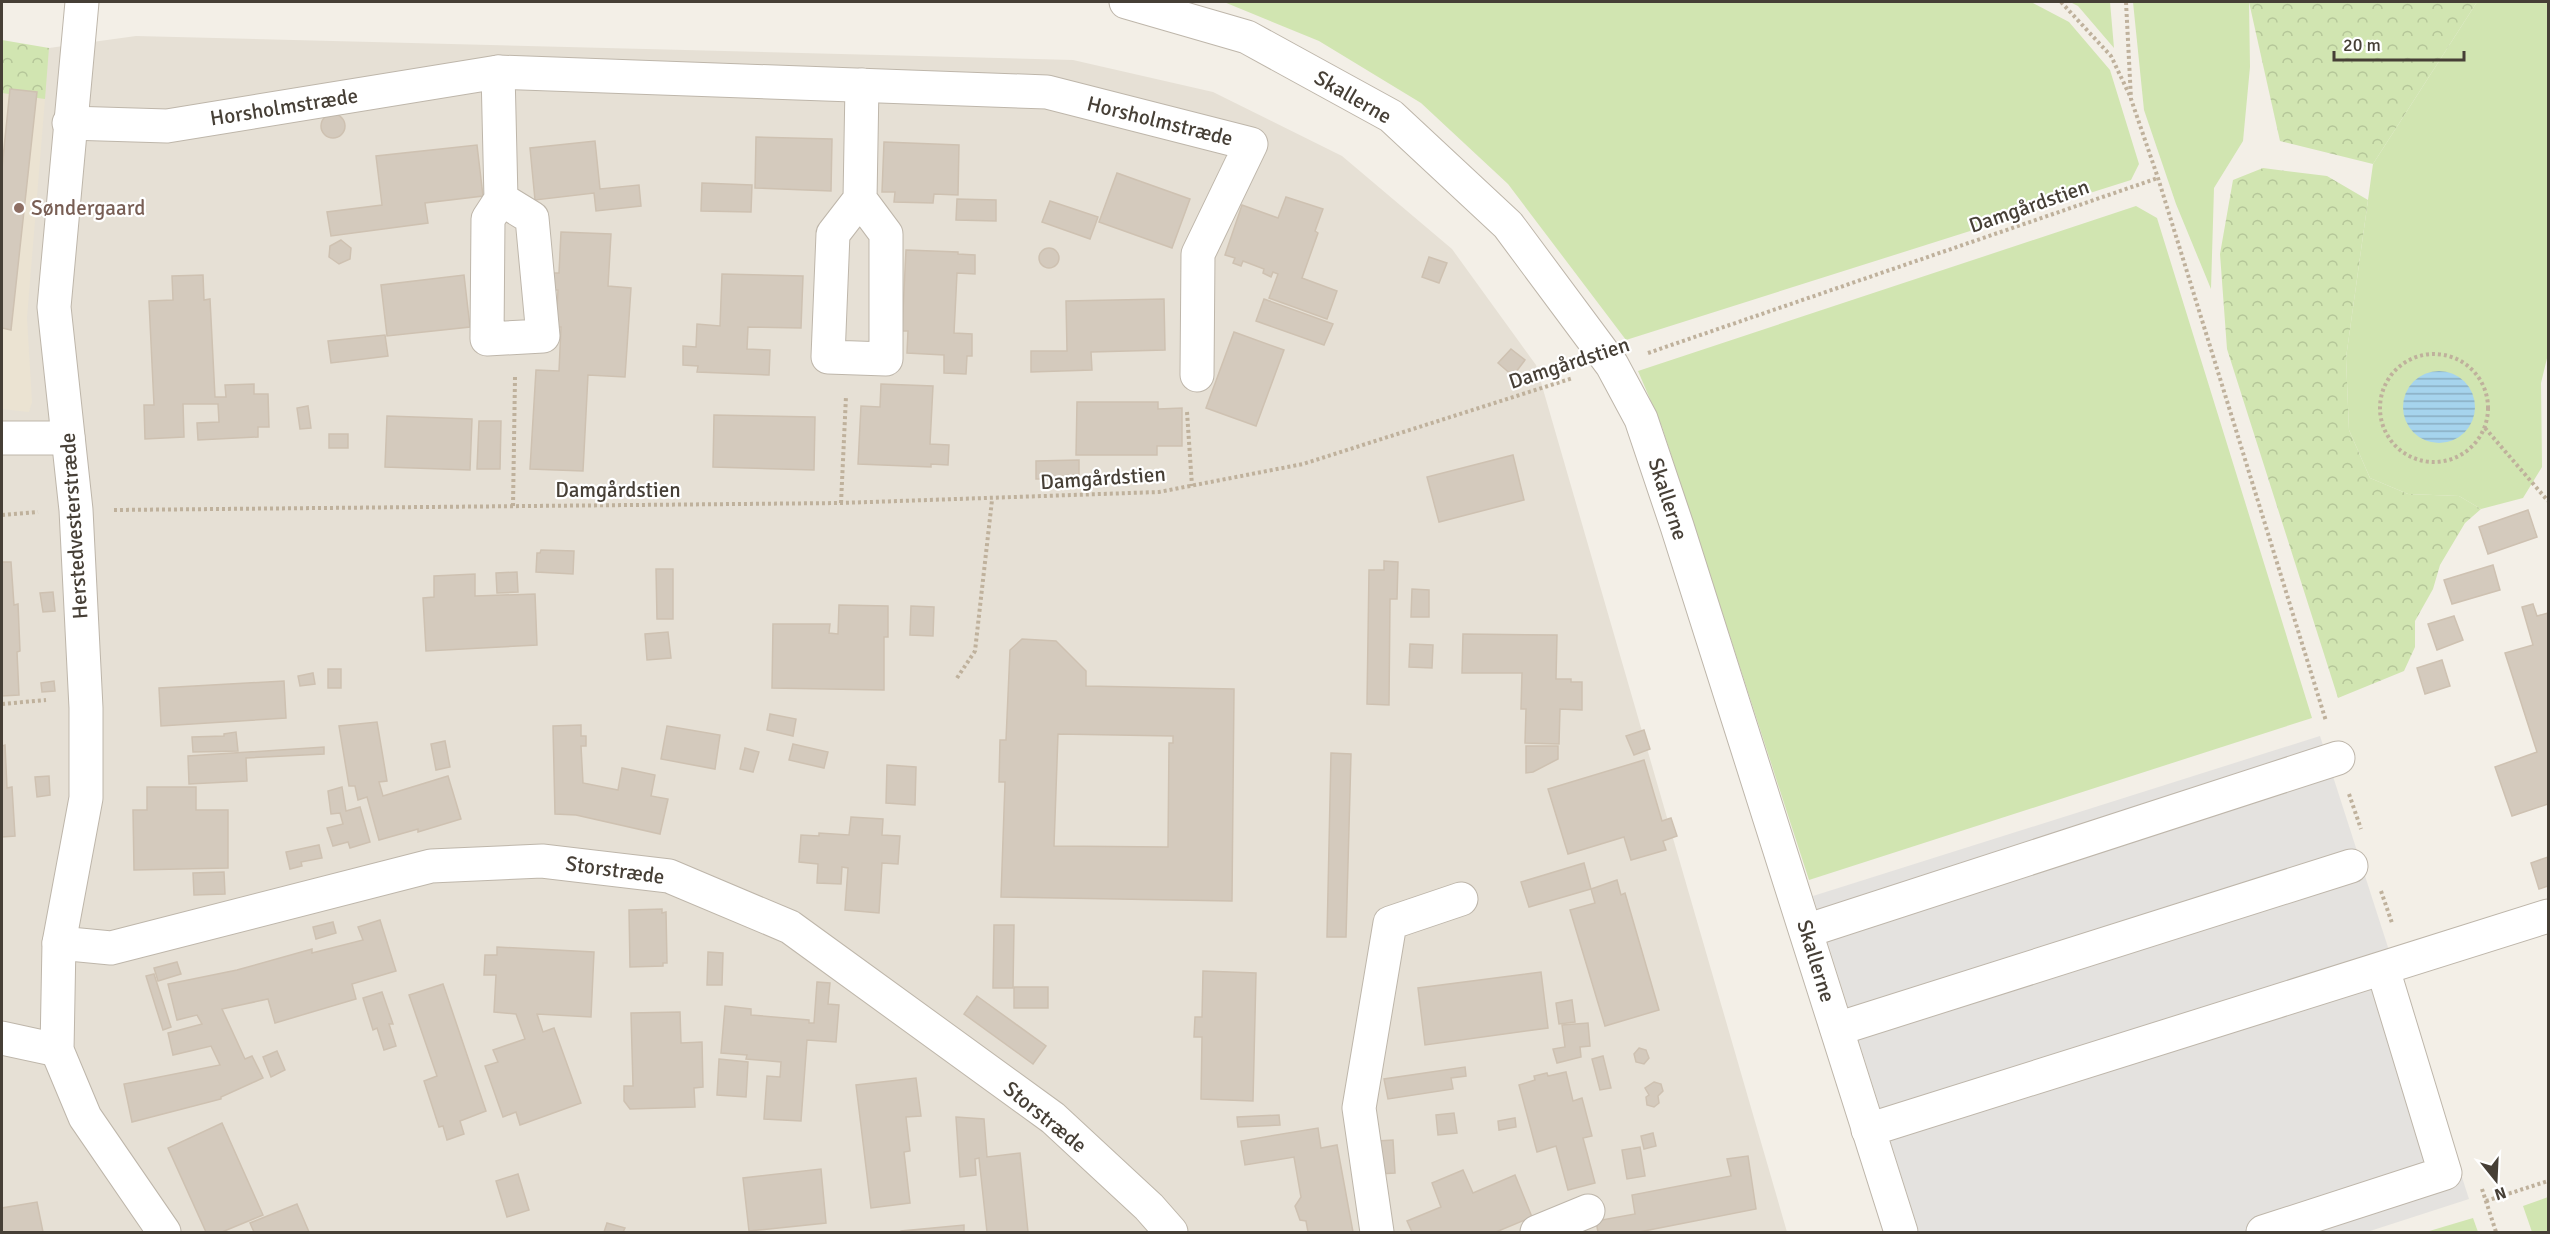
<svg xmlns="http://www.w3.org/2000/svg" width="2550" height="1234" viewBox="0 0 2550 1234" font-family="Signika,sans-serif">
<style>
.residential{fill:#e6e0d5}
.education{fill:#ebe3d2}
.grass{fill:#d1e5b1}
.forest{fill:url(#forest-crowns)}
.parking{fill:#e4e2df}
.water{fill:url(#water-rules)}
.building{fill:#d4cabd;stroke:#cec1b1;stroke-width:1.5;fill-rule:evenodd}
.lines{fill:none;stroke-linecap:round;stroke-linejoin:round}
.minor-casing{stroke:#beb6aa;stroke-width:35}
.path{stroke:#bfb19c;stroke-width:4;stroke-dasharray:3 3;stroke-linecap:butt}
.minor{stroke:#fff;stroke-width:33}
.education-dot{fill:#8d6e63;stroke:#fff;stroke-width:2}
.labels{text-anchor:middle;stroke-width:4.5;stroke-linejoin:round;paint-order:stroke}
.street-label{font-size:21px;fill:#463f36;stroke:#fff}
.education-label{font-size:21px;fill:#785e54;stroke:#fff;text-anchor:start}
</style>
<defs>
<pattern id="forest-crowns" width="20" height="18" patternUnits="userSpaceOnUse" patternTransform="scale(1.5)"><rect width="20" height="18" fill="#d1e5b1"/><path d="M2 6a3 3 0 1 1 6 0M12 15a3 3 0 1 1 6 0" fill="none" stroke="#b5c699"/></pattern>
<pattern id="water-rules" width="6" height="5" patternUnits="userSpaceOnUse" patternTransform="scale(1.5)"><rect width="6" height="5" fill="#a6d4ed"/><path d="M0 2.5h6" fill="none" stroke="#89adc1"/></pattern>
</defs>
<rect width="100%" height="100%" fill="#f3efe7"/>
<!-- residential -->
<path class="residential" d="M136,36L1073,60L1213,92L1342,156L1452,249L1536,365L1787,1232H2V48H49Z"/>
<!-- education -->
<path class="education" d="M2,93L45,99L27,318L32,402L29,412L2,409Z"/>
<!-- grass -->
<g class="grass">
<path d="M1224,2H2031L2069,22L2110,70L2139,164L2131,180L1626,340L1508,184L1421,103L1319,41Z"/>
<path d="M2070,2H2110L2114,48L2078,6Z"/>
<path d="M2133,2H2249L2250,67L2243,141L2214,188L2211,289L2176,204L2144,110Z"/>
<path d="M2477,2H2548V354L2541,383L2542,467L2523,498L2481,509L2459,496L2408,494L2370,478L2349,430L2346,358L2373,164Z"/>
<path d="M2136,206L2157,218L2312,718L1809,880L1662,427L1638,371Z"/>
<path d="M2548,1197V1232H2532L2523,1206Z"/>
<path d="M2473,1218L2478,1232H2426Z"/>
</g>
<!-- forest -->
<g class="forest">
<path d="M2249,2H2477L2373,164L2280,141Z"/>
<path d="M2,40L49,48L45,99L2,93Z"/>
<path d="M2263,168L2327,176L2368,200L2346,358L2349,430L2370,478L2408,494L2459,496L2481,509L2465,523L2440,565L2433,589L2415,621V647L2404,671L2338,698L2227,349L2220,254L2233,180Z"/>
</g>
<!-- parking -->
<path class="parking" d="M2320,736L2469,1199L2367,1232H1919L1813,896Z"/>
<!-- water -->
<circle class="water" cx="2439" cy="407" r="36"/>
<!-- building -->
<g class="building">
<path d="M10,89L37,92L11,330L2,328V168Z"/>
<circle cx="333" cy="126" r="12"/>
<path d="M756,137L832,139L831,191L755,188Z"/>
<path d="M595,141L600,189L639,185L641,206L596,211L594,193L535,200L530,148Z"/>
<path d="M884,142L959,145L958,195L934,194L933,203L894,202L895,192H882Z"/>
<path d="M477,145L483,196L425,203L428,223L331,236L327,212L382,205L376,156Z"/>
<path d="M1117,173L1190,199L1172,248L1099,222Z"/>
<path d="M702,183L752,185L751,212L701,211Z"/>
<path d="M1286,197L1323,209L1315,231L1318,233L1302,278L1337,291L1327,319L1269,298L1278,274L1273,272L1271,277L1263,273L1264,269L1243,261L1241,266L1233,263L1235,258L1225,255L1242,205L1278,218Z"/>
<path d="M957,199L996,200V221L956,220Z"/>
<path d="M1050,201L1098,217L1090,239L1042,222Z"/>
<path d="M561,232L611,234L608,286L631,288L625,377L588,375L583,471L530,469L536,370L559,371L561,327H556L558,290H550L551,273H559Z"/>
<path d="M341,240L351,248L350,259L339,264L329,257L330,246Z"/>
<circle cx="1049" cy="258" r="10"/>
<path d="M906,250L958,252V254L975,255V274L957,273L954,333L972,334V356H967L966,374L944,373V355L907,353L908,331H902Z"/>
<path d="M1429,257L1447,263L1439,283L1422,277Z"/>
<path d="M722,274L803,276L801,328L748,327L747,349L770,350L769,375L697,372L698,366L683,365V346L696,347L697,324L720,326Z"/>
<path d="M203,275L204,300L210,299L215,397H226L225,385L254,384V394H268L269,427H258V437L198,440L197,423L219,422L218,404H183L184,437L145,439L144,405H154L149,301L173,300L172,276Z"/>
<path d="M464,275L470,327L387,336L381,285Z"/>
<path d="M1164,299L1165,350L1091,352L1092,370L1031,372V351H1067L1066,301Z"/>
<path d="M1264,299L1333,324L1324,345L1256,321Z"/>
<path d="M1234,332L1284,350L1256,426L1206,408Z"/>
<path d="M385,335L388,356L331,363L328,341Z"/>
<path d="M1511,349L1525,360L1513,376L1498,363Z"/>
<path d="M881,384L933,386L930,444L949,445L948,465L931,464V467L858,464L861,406L880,407Z"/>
<path d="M1077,402H1158V409L1182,408V446H1157V455H1076Z"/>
<path d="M308,406L311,428L300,429L297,408Z"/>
<path d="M714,415L815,417L814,470L713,467Z"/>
<path d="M387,416L472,419L470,470L385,467Z"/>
<path d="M479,421H501L500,469H477Z"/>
<rect x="329" y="434" width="19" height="14"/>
<path d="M1513,455L1524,500L1439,522L1427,477Z"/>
<path d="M1079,460V479H1036V461Z"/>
<path d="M2528,510L2537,537L2488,554L2479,527Z"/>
<path d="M541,550L574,551L573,574L536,572L537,553H540Z"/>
<path d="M1384,561L1398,562L1397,599H1390L1389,705L1367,704L1369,570H1384Z"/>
<path d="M2,562H11L14,605L18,604L20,651L17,652L19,695L2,696Z"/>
<path d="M2493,565L2500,590L2452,604L2444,580Z"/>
<path d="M656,569H673V619H657Z"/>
<path d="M517,572L518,592L497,593L496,573Z"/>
<path d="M475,574V596L535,594L537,645L426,651L423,598L434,597V576Z"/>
<path d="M1412,589L1429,590V617H1411Z"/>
<path d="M53,592L55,611L43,612L40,593Z"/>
<path d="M2533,604L2537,616L2548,613V804L2512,816L2495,767L2537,752L2505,653L2533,645L2522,607Z"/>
<path d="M839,605L888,606V637H884V690L772,688L773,624H830L829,633L838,634Z"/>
<path d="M911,606L934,607L933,636L910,635Z"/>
<path d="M2454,616L2463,640L2437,650L2428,624Z"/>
<path d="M668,632L671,658L647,660L645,634Z"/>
<path d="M1463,634L1557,635L1556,679H1571V682H1582V710L1560,709L1559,744L1525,743L1526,709H1521L1522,673H1462Z"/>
<path d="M1022,639L1056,641L1086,671V686L1234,689L1232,901L1001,897L1005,782H999L1000,740H1006L1010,650ZM1058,734L1173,736V743H1169L1168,847L1054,846Z"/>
<path d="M1410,644L1433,645L1432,668L1409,667Z"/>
<path d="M2442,660L2450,686L2425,694L2417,668Z"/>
<rect x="328" y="669" width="13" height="19"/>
<path d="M313,673L315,684L300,686L298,676Z"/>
<path d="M54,681L55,691L42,692L41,683Z"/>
<path d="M284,681L286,718L161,726L159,688Z"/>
<path d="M770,714L796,719L793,736L767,730Z"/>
<path d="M377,722L387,781L379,782L383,796L448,776L461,819L418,832V829L379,840L367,797L358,800L355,786H349L339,726Z"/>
<path d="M581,725V736H586V746H581L583,783L618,790L622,768L655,775L651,796L668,799L660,834L576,815L555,814L553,726Z"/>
<path d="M667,726L720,735L715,769L661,759Z"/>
<path d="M1644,730L1650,749L1634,755L1626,736Z"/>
<path d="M236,732L238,751L193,752L192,737L224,736V734Z"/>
<path d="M445,741L450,767L436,770L431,744Z"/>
<path d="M793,744L828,752L824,768L789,760Z"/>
<path d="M5,745L7,788L12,787L15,836L2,837V746Z"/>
<path d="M1526,746H1558V759L1533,772L1526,773Z"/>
<path d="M324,747V754L246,758L247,781L189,784L188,756Z"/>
<path d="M745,748L759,752L753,772L740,769Z"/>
<path d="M1331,753L1351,754L1346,937H1327Z"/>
<path d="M1644,760L1662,821L1671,818L1677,836L1663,841L1666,850L1631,860L1624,837L1568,854L1548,789Z"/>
<path d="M887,765L916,767L915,805L886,803Z"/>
<path d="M49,776L50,795L37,797L35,777Z"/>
<path d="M147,787H196V810H228V868L134,870L133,810H147Z"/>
<path d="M342,787L346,811L360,807L370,842L350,848L348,842L333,846L327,828L343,824L340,813L331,814L328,791Z"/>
<path d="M851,817L883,819L882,835L900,836L898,864L882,863L879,913L845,910L848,868L842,867L841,884L817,883L818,864L799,862L801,835L819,836V833L849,835Z"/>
<path d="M319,845L322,858L301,862L302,866L290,869L286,852Z"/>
<path d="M2548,857V886L2539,889L2531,863Z"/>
<path d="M1584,863L1591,889L1529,907L1521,882Z"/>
<path d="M224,872L225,894L194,895L193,873Z"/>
<path d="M1617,880L1621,895L1625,893L1659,1010L1605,1026L1570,910L1595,903L1591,889Z"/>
<path d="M662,909V913L666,912L667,963H663V966L630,967L629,910Z"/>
<path d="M380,920L396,971L352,984L356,999L275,1023L268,999L222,1009L245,1059L252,1056L263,1078L221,1097V1099L132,1122L124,1084L220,1065L211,1046L173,1055L168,1033L202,1024L197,1015L177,1020L168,984L237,970L312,949V953L363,940L358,927Z"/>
<path d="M333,922L336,933L316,939L313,927Z"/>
<path d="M994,925H1014L1013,988H993Z"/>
<path d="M497,947L594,952L591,1017L537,1014L543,1032L554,1028L581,1103L520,1125L516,1112L503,1117L485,1066L498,1062L493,1050L525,1039L516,1014L494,1012L496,975H484L485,955H497Z"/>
<path d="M708,952L723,953L722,985H707Z"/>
<path d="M177,962L181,974L158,981L154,968Z"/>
<path d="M1203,971L1256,973L1253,1101L1201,1099L1202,1037H1194L1195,1017H1202Z"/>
<path d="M1541,972L1548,1028L1425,1045L1418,988Z"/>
<path d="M154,974L171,1027L163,1030L146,976Z"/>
<path d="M817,982L830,983L828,1004L839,1005L836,1042L807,1040L801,1121L764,1119L767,1076L780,1077L781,1062L746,1059L747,1055L721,1053L725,1006L751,1009V1015L809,1020V1023H814Z"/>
<path d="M443,984L486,1111L460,1121L464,1134L447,1140L443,1126L439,1127L424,1081L437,1076L409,995Z"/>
<rect x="1014" y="987" width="34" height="21"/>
<path d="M382,992L393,1024H389L396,1046L384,1050L377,1028L373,1030L363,998Z"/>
<path d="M977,996L1046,1046L1033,1064L964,1014Z"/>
<path d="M1572,1000L1575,1022L1559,1024L1556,1003Z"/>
<path d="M680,1012L681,1043L702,1042L703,1087L694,1088L695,1107L630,1109L624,1101V1086H633L631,1013Z"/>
<path d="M1588,1023L1590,1046L1580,1047L1581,1057L1557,1063L1553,1049L1565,1047L1562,1025Z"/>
<path d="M1639,1048L1646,1050L1649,1058L1644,1064L1636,1062L1634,1054Z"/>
<path d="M277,1051L285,1070L271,1077L263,1057Z"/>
<path d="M1603,1056L1611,1088L1600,1090L1592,1059Z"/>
<path d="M719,1059L748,1062L746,1097L717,1095Z"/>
<path d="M1465,1067L1466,1076L1451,1078L1453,1089L1388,1099L1384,1079Z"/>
<path d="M1566,1072L1573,1101L1582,1098L1592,1136L1583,1138L1595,1183L1568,1190L1556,1146L1537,1152L1519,1085L1535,1080L1534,1076L1547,1073L1548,1076Z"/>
<path d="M916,1078L921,1116L906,1117L910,1151L904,1152L910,1203L871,1208L856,1085Z"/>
<path d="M1654,1082L1661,1084L1663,1091L1658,1096L1659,1103L1654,1107L1647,1105L1646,1097L1649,1095L1645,1088Z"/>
<path d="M1454,1113L1457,1133L1438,1135L1436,1115Z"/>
<path d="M1279,1115L1280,1125L1238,1127L1237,1117Z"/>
<path d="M956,1117L984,1119L987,1157L1020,1153L1028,1232H987L979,1158L975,1159L976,1175L960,1177Z"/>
<path d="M1515,1118L1516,1127L1499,1130L1498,1121Z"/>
<path d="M222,1123L263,1215L222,1232H206L168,1148Z"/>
<path d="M1318,1128L1321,1148L1337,1145L1353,1232H1308L1306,1221L1300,1220L1295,1206L1301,1197L1294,1157L1245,1165L1241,1141Z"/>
<path d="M1653,1133L1656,1146L1644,1149L1641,1136Z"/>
<path d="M1393,1140L1395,1173L1379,1174L1377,1141Z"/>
<path d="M1640,1147L1645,1176L1627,1179L1622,1150Z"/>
<path d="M1748,1156L1756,1209L1639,1232H1598L1596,1221L1635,1214L1632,1195L1731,1176L1727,1159Z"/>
<path d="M821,1169L826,1223L749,1231L743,1178Z"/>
<path d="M1463,1170L1473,1193L1515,1175L1532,1217L1496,1232H1412L1407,1221L1441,1207L1432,1183Z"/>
<path d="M518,1174L529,1210L507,1217L496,1181Z"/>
<path d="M37,1202L43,1232H2V1208Z"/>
<path d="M297,1204L309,1232H254L250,1223Z"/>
<path d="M607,1223L625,1228L623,1232H604Z"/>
<path d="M964,1225V1232H901V1231Z"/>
</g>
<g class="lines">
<defs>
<g id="minor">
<path d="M82,2L54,307L76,510L86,708V798L59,943L57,1050L85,1117L164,1232"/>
<path d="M1126,2L1247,37L1391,116L1508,225L1612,365L1641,419L1677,526L1901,1232"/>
<path d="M498,72L501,199L488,219L487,339L543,336L532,218L501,199"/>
<path d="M69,123L167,126L498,72L1047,92L1251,144L1198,254L1197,375"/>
<path d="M860,199L886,234V359L828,357L833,234L860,199L862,85"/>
<path d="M2,438H68"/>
<path d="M1806,931L2338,758"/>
<path d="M59,943L111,948L431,866L542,861L669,876L790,927L1053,1118L1149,1207L1171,1232"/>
<path d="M1837,1029L2351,866"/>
<path d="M2,1038L57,1050"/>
<path d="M1868,1130L2548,916"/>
<path d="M1377,1232L1359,1108L1390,923L1461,899"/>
<path d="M1537,1232L1588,1211"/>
<path d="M2263,1232L2445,1173L2383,969"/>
</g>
</defs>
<!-- minor casing -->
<use href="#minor" class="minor-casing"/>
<!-- path -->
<g class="path">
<path d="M2061,2L2111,56L2130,96"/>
<path d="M2126,2L2131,99L2158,178L2326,721"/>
<path d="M1648,353L2158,178"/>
<circle cx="2434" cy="408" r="54"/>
<path d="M1187,412L1192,486"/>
<path d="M2485,428L2548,501"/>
<path d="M841,503L846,396"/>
<path d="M513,506L515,377"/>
<path d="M114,510L841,503L1159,492L1303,464L1573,378"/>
<path d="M2,515L38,512"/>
<path d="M957,678L975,651L992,500"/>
<path d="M2,704L46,700"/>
<path d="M2349,794L2361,829"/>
<path d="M2381,891L2392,923"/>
<path d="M2482,1189L2496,1232"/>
<path d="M2486,1201L2548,1181"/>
</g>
<!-- minor -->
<use href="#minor" class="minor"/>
</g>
<!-- markers -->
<circle class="education-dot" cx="19" cy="208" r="6"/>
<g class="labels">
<!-- street labels -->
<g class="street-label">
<text transform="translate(1353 97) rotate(30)" y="7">Skallerne</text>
<text transform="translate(284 107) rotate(-9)" y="7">Horsholmstræde</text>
<text transform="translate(1160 121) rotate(14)" y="7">Horsholmstræde</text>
<text transform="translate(2029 206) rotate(-19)" y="7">Damgårdstien</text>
<text transform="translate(1569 363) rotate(-18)" y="7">Damgårdstien</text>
<text transform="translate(1103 478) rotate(-4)" y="7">Damgårdstien</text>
<text x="618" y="497">Damgårdstien</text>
<text transform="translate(1668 499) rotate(72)" y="7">Skallerne</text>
<text transform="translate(74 526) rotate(-94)" y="7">Herstedvesterstræde</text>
<text transform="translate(615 870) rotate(8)" y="7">Storstræde</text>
<text transform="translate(1816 961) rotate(73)" y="7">Skallerne</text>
<text transform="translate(1045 1117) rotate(39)" y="7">Storstræde</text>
</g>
<!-- education labels -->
<g class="education-label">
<text x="31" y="215">Søndergaard</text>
</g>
</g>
<!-- border -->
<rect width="2550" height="1234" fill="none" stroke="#463f36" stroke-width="6"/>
<!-- north arrow -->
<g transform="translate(2496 1180) rotate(162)" stroke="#ffffff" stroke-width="4.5" paint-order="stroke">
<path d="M0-4.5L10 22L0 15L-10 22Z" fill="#463f36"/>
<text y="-9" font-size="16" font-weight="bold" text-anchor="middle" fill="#463f36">N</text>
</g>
<!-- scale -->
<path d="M2334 51v9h130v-9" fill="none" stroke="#463f36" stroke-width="3"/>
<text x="2343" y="51" font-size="18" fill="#463f36" stroke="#ffffff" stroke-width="4.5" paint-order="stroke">20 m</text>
</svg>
